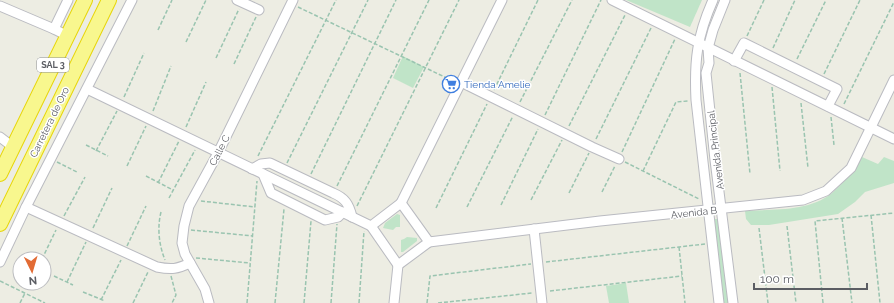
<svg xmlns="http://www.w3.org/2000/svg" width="894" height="303" viewBox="0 0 894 303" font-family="Raleway,sans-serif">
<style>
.green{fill:#c0e4c8}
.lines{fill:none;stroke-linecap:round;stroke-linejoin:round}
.minor-casing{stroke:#babbc1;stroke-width:11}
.highway-casing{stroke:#e7d609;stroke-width:16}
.path{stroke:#9ac4b0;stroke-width:1.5;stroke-dasharray:4 2;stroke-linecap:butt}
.minor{stroke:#fff;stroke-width:9}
.highway{stroke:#f8f78e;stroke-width:14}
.labels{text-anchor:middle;stroke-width:3;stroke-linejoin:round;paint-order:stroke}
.shield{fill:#fff;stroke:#8c8e92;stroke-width:1}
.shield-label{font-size:9px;font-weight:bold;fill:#5b5d63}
.shop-label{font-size:10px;fill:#366cbe;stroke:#fff;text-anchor:start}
.street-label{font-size:10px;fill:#5b5d63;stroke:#fff}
</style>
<rect width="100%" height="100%" fill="#edede3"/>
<!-- green -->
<g class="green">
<path d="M626,0H702L690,27Z"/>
<path d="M403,56L424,67L413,88L393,78Z"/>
<path d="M862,157L878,164L884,157L894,161V183L865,192L855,202L838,214L769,225H751L746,219L745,211C773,209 809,212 832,193C844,183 853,170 862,157Z"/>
<path d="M397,214L400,215V227H396L393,230L383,228L385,223Z"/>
<path d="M714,219H718L730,303H722L713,221Z"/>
<path d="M407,237L417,238V241L403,252H401V240L404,239Z"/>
<path d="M626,283L629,303H609L606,286Z"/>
</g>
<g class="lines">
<defs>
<g id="minor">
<path d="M68,0L54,29L68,36"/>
<path d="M237,0L259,10"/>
<path d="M612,0L894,139"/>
<path d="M713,0C697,36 694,61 696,100L719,303"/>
<path d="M725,0L713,30L708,48L709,63L706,73L715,160L733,303"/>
<path d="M0,6L54,29"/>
<path d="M734,61L744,43L837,89L828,106"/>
<path d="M461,82L592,147L619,159"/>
<path d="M87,89L371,226"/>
<path d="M0,137L13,147"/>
<path d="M252,169L261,164L270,163L333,193C345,198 349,204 352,217"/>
<path d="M263,174L271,193L325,220L338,217L343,212"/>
<path d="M401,203L502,0"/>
<path d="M401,203L429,242L398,265L371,226Z"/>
<path d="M26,207L157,267C172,270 177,269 190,263"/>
<path d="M534,229L542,303"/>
<path d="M429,242L600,221L803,200L826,191L851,168L894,80"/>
<path d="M0,262L26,207L132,0"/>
<path d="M209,303L205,289L185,254L182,243L184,226L189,206L218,153L293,0"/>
<path d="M394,303L398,265"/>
</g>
<g id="highway">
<path d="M0,174L85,0"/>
<path d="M0,224L109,0"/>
</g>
</defs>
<!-- minor casing -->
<use href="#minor" class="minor-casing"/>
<!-- highway casing -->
<use href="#highway" class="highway-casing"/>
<!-- path -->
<g class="path">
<path d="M298,7L453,81"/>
<path d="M158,30L172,0"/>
<path d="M747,36L764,0"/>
<path d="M186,42L206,0"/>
<path d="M773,48L795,0"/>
<path d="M216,58L239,9"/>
<path d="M797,59L826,0"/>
<path d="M234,64L256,17"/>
<path d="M740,73L750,174"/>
<path d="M824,74L860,0"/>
<path d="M772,87L780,171"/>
<path d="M494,90L538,0"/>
<path d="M124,97L144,53"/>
<path d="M520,102L572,0"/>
<path d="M801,103L808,168"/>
<path d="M844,104L894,2"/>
<path d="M153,111L171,66"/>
<path d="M545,115L601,0"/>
<path d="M831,117L834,145"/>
<path d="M569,126L625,15"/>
<path d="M186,127L206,82"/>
<path d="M596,139L651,28"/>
<path d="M86,145L108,156"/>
<path d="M96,151L117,111"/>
<path d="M622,152L675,39"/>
<path d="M258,156L336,0"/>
<path d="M57,162L77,172"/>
<path d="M625,162L699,199"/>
<path d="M287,163L368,0"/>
<path d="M127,166L146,126"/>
<path d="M643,171L676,102L688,101"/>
<path d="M311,174L396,0"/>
<path d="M146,176L173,190"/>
<path d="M158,183L179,141"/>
<path d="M337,186L429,0"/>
<path d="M602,192L615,166"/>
<path d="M569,193L589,153"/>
<path d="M169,198L195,150"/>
<path d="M531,200L562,140"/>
<path d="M201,201L255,207"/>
<path d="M501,205L538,129"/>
<path d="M357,206L459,0"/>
<path d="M467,207L513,116"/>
<path d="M436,208L487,104"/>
<path d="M161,212C157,228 159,245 165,260"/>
<path d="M871,215L880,303"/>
<path d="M64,216L85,177"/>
<path d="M842,218L852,303"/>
<path d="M787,226L796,303"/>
<path d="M93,228L112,188"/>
<path d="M759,228L768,303"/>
<path d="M191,230L253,236"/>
<path d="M127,246L146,206"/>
<path d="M679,247L685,303"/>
<path d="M196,258L250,263"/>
<path d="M42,259L56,230"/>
<path d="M546,262L705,244"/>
<path d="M44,272L47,273"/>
<path d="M54,276L73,285"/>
<path d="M171,276L176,295L172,303"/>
<path d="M0,281L45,303"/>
<path d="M67,282L86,242"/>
<path d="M550,291L682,276"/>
<path d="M83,292L105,301"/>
<path d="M101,300L121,260"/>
<path d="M20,303L25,293"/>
<path d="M133,303L148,272"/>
<path d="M247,303L257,181"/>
<path d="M275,303L284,209"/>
<path d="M304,303L311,221"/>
<path d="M331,303L337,224"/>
<path d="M359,303L364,231"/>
<path d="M427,303L430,276L531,264"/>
<path d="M438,303L532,293"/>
<path d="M823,303L815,221L894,213"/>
</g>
<!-- minor -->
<use href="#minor" class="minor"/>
<!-- highway -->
<use href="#highway" class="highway"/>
</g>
<!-- icons -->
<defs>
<symbol id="supermarket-ring" viewBox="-11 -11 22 22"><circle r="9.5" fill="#fff" stroke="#3f7fe0" stroke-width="1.5"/><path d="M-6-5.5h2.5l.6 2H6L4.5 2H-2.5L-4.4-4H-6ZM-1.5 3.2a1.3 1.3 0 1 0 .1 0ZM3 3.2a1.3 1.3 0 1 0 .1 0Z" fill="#3f7fe0"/></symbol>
</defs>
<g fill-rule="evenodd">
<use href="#supermarket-ring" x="441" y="74" width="20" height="20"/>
</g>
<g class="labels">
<!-- shield labels -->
<rect class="shield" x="37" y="58" width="32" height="14" rx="3"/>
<g class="shield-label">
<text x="53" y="68">SAL 3</text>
</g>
<!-- shop labels -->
<g class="shop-label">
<text x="464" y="88">Tienda Amelie</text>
</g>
<!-- street labels -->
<g class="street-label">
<text transform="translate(49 122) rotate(-64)" y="4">Carretera de Oro</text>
<text transform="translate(219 150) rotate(-63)" y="4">Calle C</text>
<text transform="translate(715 150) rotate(-97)" y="4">Avenida Principal</text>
<text transform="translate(694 212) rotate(-6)" y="4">Avenida B</text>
</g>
</g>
<!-- north arrow -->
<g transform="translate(32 271) rotate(175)"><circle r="19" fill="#ffffff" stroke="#bdbec1"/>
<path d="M0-3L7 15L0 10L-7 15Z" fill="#e26b34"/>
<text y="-6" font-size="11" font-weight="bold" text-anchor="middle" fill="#5b5d63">N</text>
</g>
<!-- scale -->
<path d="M754 283v6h113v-6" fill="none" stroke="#5b5d63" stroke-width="2"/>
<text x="760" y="283" font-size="12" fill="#5b5d63" stroke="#ffffff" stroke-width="3" paint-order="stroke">100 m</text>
</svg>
